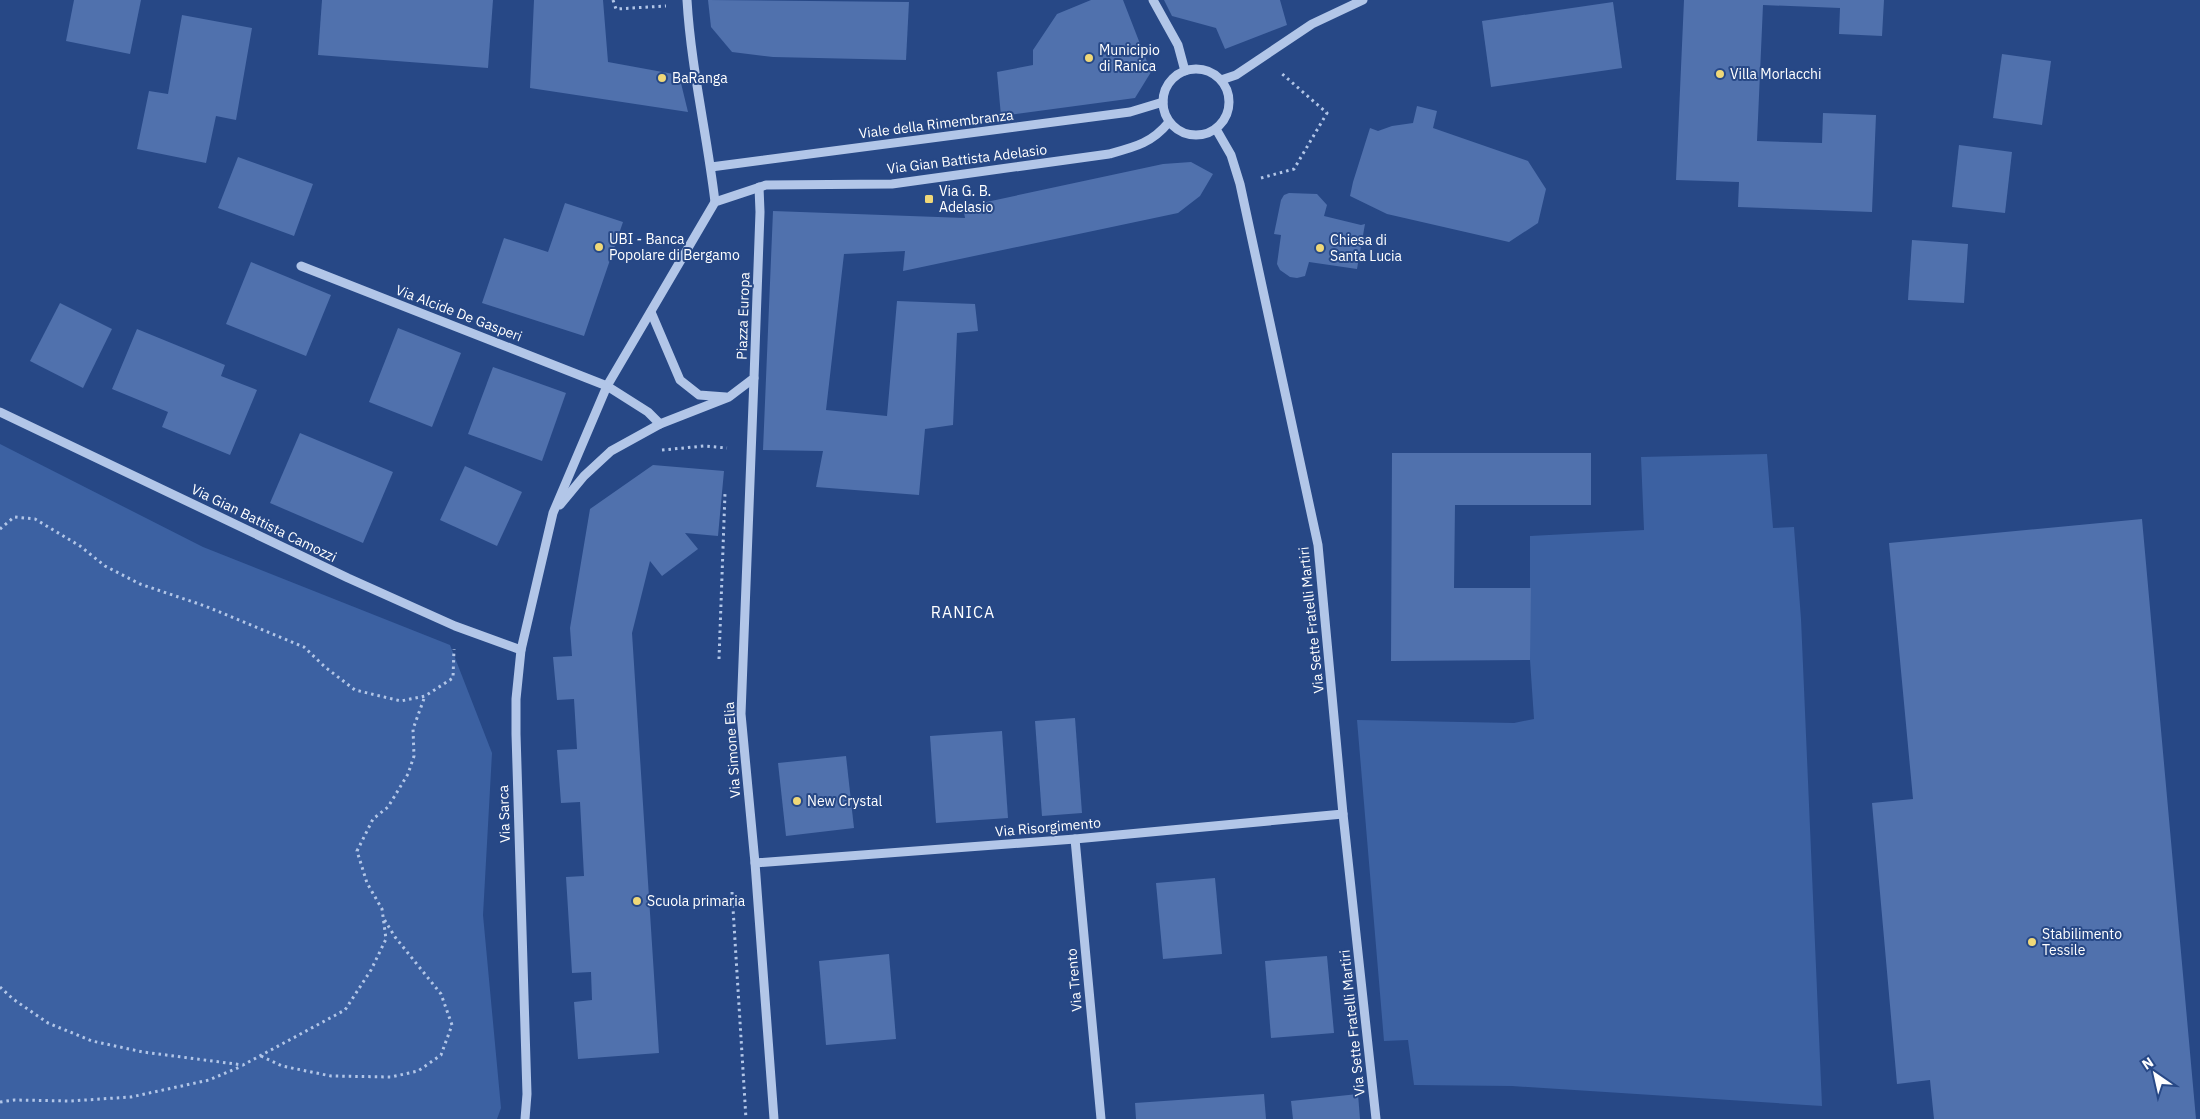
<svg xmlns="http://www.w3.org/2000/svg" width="2200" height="1119" viewBox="0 0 2200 1119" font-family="'IBM Plex Sans',sans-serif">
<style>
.green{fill:#3c61a2}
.building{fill:#5071ad}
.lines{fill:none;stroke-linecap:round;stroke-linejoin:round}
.path{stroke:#b2c6e8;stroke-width:3;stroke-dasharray:2.5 4;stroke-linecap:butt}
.minor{stroke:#b2c6e8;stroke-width:9}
.poi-dot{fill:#f0d878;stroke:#274886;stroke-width:2}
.labels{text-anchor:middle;stroke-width:4;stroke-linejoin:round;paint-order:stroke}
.poi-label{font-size:14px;fill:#fff;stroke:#274886;text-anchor:start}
.street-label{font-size:14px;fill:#fff;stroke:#274886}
.quarter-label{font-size:16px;letter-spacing:1px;fill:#fff;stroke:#274886}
</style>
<rect width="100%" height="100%" fill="#274886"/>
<!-- green -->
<g class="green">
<path d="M0,444L203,547L450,645L492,753L483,915L501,1108L497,1119H0Z"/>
<path d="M1767,454L1773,528L1794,527L1801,619L1822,1106L1512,1086L1414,1085L1408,1040L1384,1041L1357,720L1514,723L1534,719L1530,660V536L1644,530L1641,457Z"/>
</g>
<!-- building -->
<g class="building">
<path d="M74,0H141L130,54L66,41Z"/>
<path d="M322,0H493L488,68L318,55Z"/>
<path d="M534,0H603L608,62L679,75L688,112L530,88Z"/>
<path d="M708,0L909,2L906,60L773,57L732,52L711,27Z"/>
<path d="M1091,0H1123L1151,72L1135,98L1001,116L997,72L1033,65V50L1057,14Z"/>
<path d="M1164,0H1280L1287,25L1225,49L1216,28L1172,16Z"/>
<path d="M1684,0H1884L1882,36L1839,34L1840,8L1763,5L1757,141L1822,143L1823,113L1876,115L1872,212L1738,207L1739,182L1676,180Z"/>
<path d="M1613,2L1622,68L1491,87L1482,21Z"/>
<path d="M182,15L252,28L236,120L216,116L206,163L137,149L149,91L168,94Z"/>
<path d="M2002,54L2051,61L2042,125L1993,118Z"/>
<path d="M1417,106L1437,111L1433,128L1528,161L1546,189L1538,223L1509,242L1387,214L1350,196L1353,182L1370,128L1378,131L1392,126L1413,123Z"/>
<path d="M1959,145L2012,152L2005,213L1952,207Z"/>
<path d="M238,157L313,184L294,236L218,208Z"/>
<path d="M1191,162L1213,174L1200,196L1178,213L903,271L905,251L844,254L826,410L887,416L897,301L975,304L978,331L957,333L953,425L925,429L919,495L816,487L823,451L763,450L773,211L965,218L963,207L1163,164Z"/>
<path d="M1289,193L1317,194L1327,205L1324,216L1361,225L1365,224L1357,269L1309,262L1305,276L1297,278L1290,277L1280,270L1277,264L1281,235L1274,234L1281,200L1284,195Z"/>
<path d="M565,203L623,222L584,336L482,303L504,238L548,252Z"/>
<path d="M1912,240L1968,244L1964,303L1908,300Z"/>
<path d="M251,262L331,295L306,356L226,324Z"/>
<path d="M60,303L112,329L83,388L30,361Z"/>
<path d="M398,328L461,353L432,427L369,402Z"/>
<path d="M137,329L225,365L221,376L257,390L230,455L162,427L168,412L112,389Z"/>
<path d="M493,367L566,393L542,461L468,434Z"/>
<path d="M300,433L393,472L363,543L270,503Z"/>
<path d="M1392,453H1591V505H1455L1454,588H1531L1530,660L1391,661Z"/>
<path d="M653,465L724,471L718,536L685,533L698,549L662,576L650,561L632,633L659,1053L578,1059L574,1002L592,1000L591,972L572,973L566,877L584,876L580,802L561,803L557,750L577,749L574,699L557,700L553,657L572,656L570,628L590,509Z"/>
<path d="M465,466L522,492L497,546L440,520Z"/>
<path d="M2142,519L2196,1119H1934L1930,1080L1897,1084L1872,803L1913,799L1889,543Z"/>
<path d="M1075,718L1082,813L1042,816L1035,721Z"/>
<path d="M1002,731L1008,818L936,823L930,736Z"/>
<path d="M846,756L854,828L786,836L778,763Z"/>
<path d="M1215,878L1222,954L1163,959L1156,883Z"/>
<path d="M889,954L896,1039L826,1045L819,961Z"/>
<path d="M1327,956L1334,1033L1271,1038L1265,961Z"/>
<path d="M1264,1094L1266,1119H1136L1135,1103Z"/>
<path d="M1358,1094L1360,1119H1293L1291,1101Z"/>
</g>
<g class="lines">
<!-- path -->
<g class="path">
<path d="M613,0L616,9L666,6"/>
<path d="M1261,178L1294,169L1327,113L1280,72"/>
<path d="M662,450L704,446L727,448"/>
<path d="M0,529L14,517L35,519L80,546L105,566L140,584L205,606L304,647L325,667L355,690L401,701L425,696L453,678L454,649"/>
<path d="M719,659L725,493"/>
<path d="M732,892L746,1119"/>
<path d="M0,987L13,999L48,1023L92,1041L143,1052L243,1065L345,1010L371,970L386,939L382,909L367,883L357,851L373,819L388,807L408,774L414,756L413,729L425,696"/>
<path d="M261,1056L282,1066L331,1076L391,1077L418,1071L441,1055L452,1025L441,994L395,937L384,919"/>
<path d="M0,1102L14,1100L70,1101L131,1097L209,1080L242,1066"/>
</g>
<!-- minor -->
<g class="minor">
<path d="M687,0C691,68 707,134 715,202"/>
<path d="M1153,0L1178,45L1185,71"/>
<circle cx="1196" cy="102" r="33"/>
<path d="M1221,80L1236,75L1312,24L1363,0"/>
<path d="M1216,129L1231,155L1240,184L1318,545L1343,814L1376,1119"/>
<path d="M711,167L1130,112L1163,102"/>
<path d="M301,266L607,386L648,412L660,424"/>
<path d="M651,312L680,380L699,395L726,397"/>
<path d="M754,378L741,714L755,863L774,1119"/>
<path d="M0,412L348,578L455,626L521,650"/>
<path d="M560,505L584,476L611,451L660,424L729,397L754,378L760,212L759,187"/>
<path d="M1075,839L1101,1119"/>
<path d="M755,863L1075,839L1343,814"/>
<path d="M525,1119L527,1094L516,734V699L521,650L553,513L607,386L715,202L766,185L892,184L1109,154C1135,147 1152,143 1169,122"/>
</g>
</g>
<!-- markers -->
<g class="poi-dot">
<circle cx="1089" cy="58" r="5"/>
<circle cx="1720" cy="74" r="5"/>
<circle cx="662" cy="78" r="5"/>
<rect x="924" y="194" width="10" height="10" rx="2.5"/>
<circle cx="599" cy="247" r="5"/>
<circle cx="1320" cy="248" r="5"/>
<circle cx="797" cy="801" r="5"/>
<circle cx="637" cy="901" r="5"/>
<circle cx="2032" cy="942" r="5"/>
</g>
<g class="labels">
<!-- poi labels -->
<g class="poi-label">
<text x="1099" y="55">Municipio<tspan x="1099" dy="16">di Ranica</tspan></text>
<text x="1730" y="79">Villa Morlacchi</text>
<text x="672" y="83">BaRanga</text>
<text x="939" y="196">Via G. B.<tspan x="939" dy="16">Adelasio</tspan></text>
<text x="609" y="244">UBI - Banca<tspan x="609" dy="16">Popolare di Bergamo</tspan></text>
<text x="1330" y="245">Chiesa di<tspan x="1330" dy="16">Santa Lucia</tspan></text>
<text x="807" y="806">New Crystal</text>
<text x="647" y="906">Scuola primaria</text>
<text x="2042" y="939">Stabilimento<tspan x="2042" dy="16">Tessile</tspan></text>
</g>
<!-- street labels -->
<g class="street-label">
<text transform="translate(936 124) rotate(-7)" y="5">Viale della Rimembranza</text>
<text transform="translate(967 159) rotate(-7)" y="5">Via Gian Battista Adelasio</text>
<text transform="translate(459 313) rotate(21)" y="5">Via Alcide De Gasperi</text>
<text transform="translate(743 316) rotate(-88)" y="5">Piazza Europa</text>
<text transform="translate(264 523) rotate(26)" y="5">Via Gian Battista Camozzi</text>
<text transform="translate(1311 620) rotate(-96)" y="5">Via Sette Fratelli Martiri</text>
<text transform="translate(732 750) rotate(-94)" y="5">Via Simone Elia</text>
<text transform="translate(504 814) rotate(-92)" y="5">Via Sarca</text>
<text transform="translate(1048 827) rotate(-5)" y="5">Via Risorgimento</text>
<text transform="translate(1074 980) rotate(-95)" y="5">Via Trento</text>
<text transform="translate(1352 1023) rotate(-96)" y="5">Via Sette Fratelli Martiri</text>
</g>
<!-- quarter labels -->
<g class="quarter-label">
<text x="963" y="618">RANICA</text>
</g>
</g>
<!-- north arrow -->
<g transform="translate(2155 1074) rotate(326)" stroke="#274886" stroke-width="4" paint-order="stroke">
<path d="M0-4L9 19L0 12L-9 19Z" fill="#ffffff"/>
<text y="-8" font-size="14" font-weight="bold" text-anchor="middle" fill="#ffffff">N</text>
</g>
</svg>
